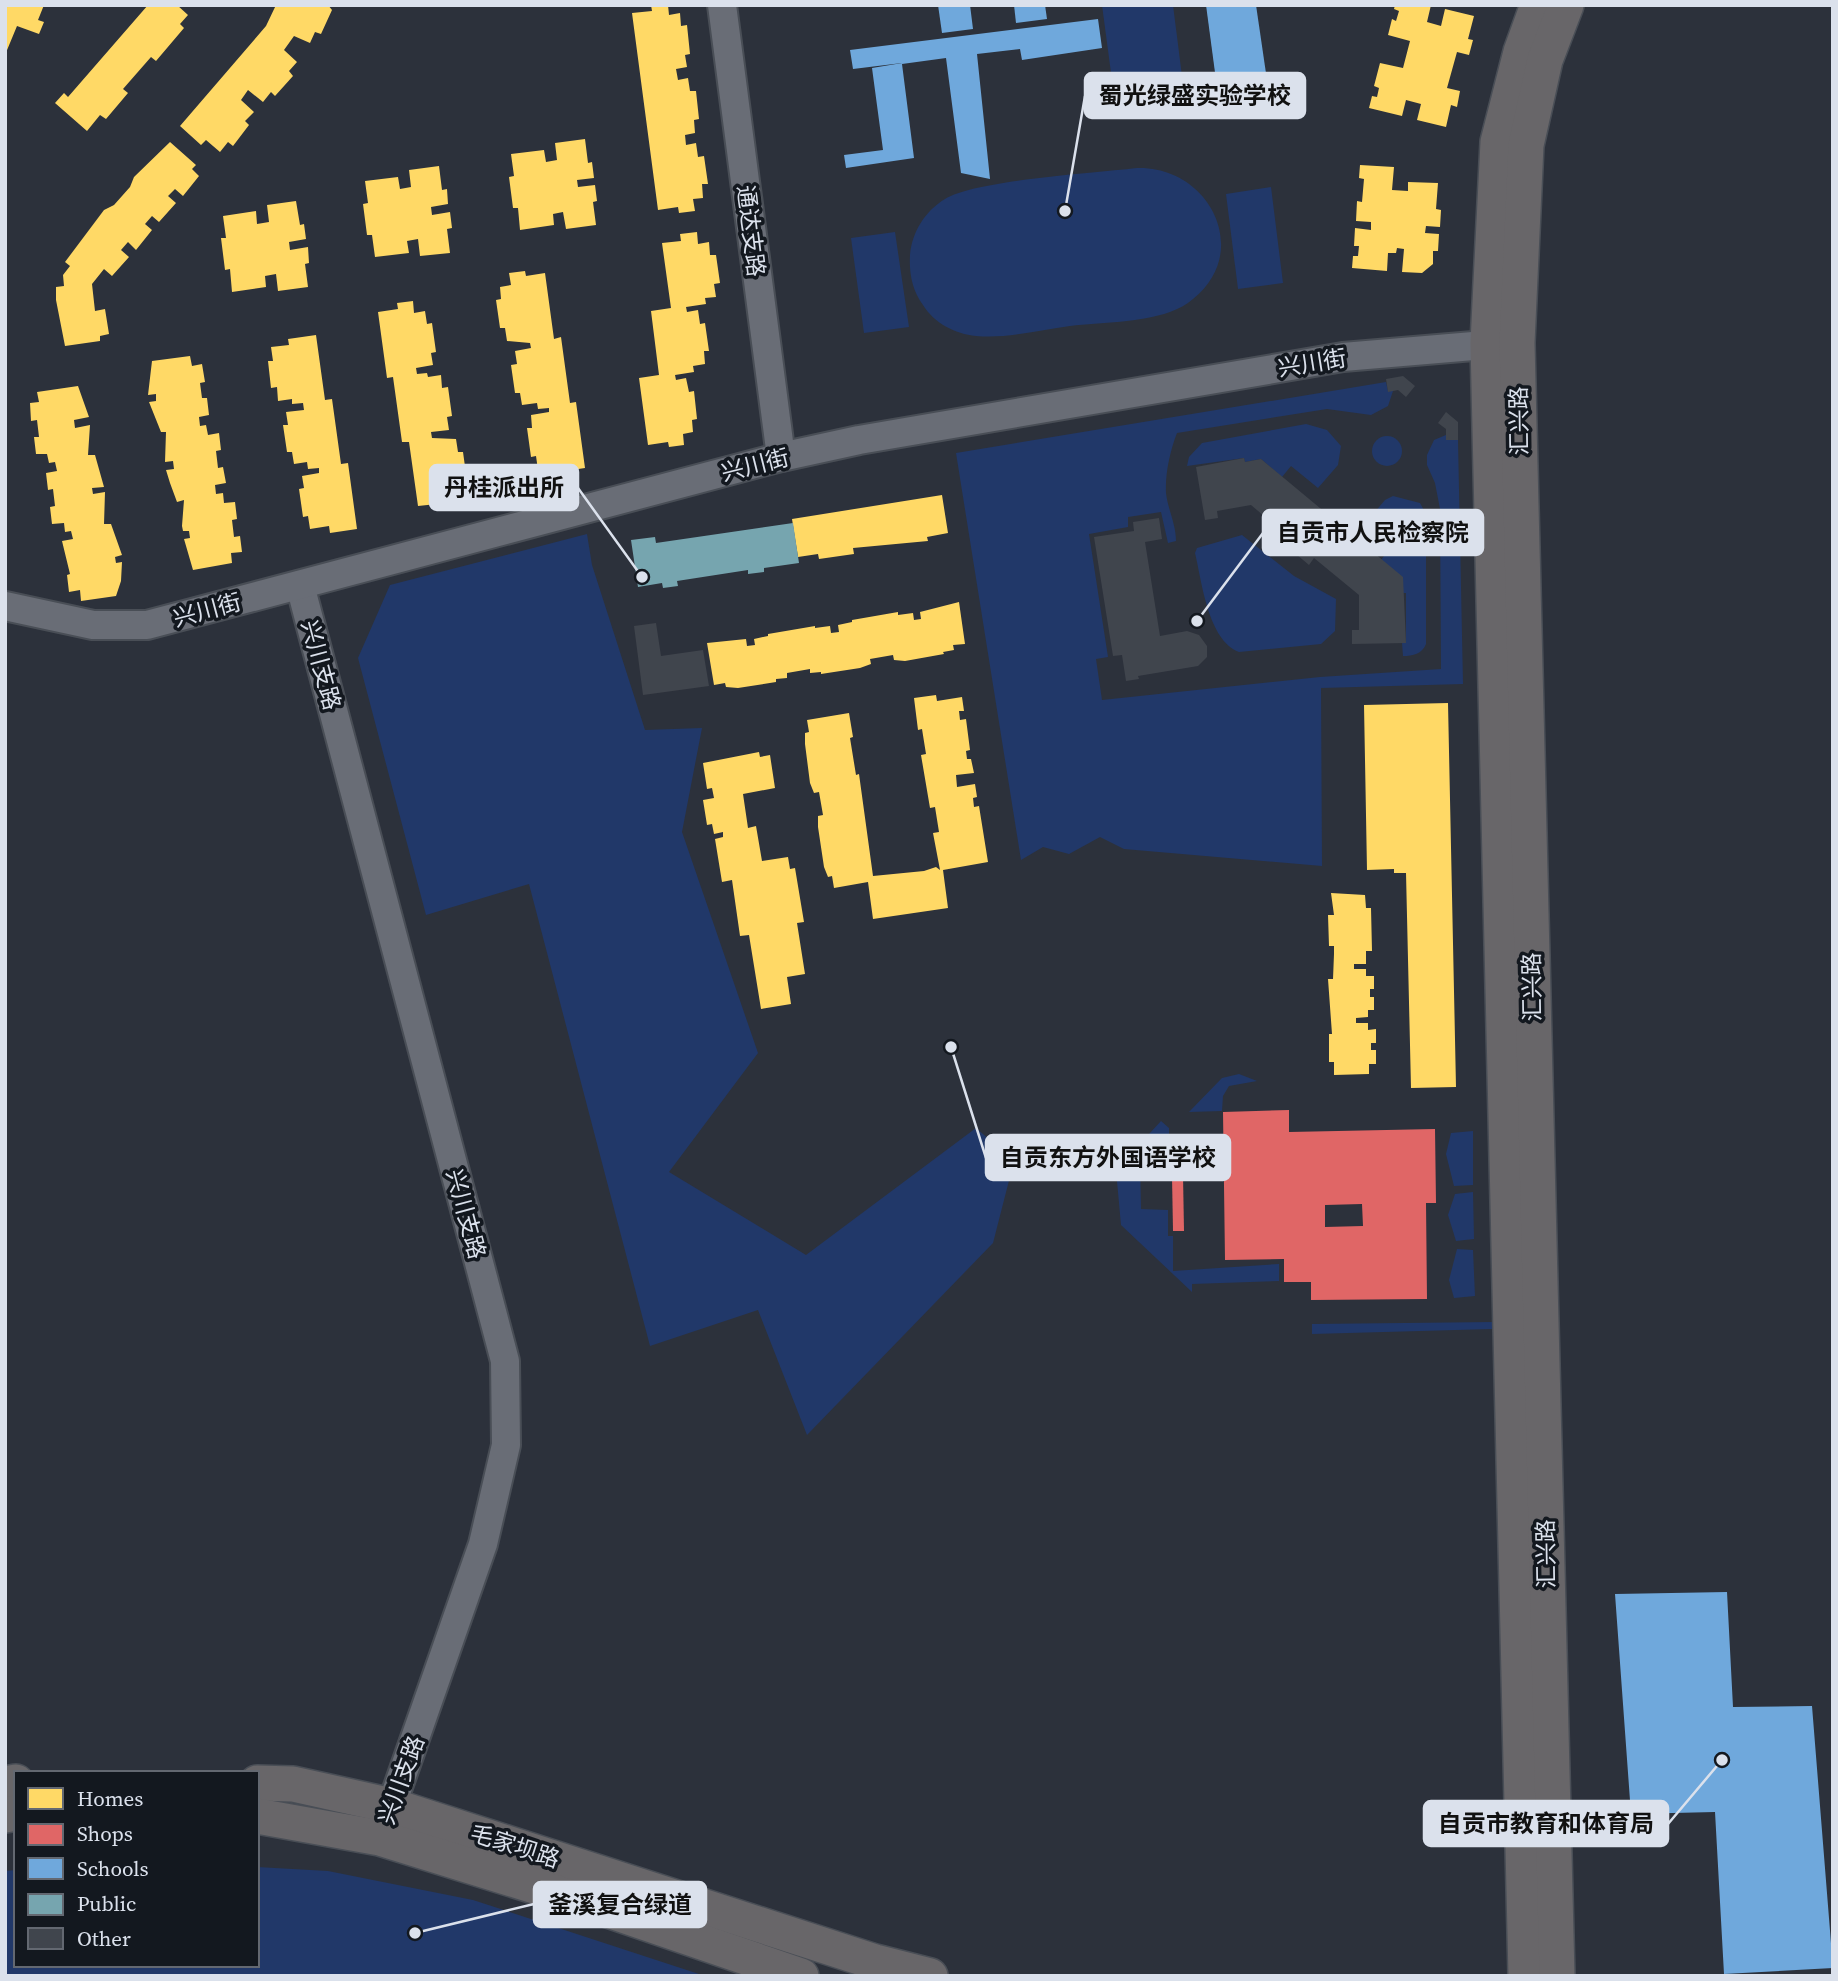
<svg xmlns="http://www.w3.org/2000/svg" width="1838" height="1981" viewBox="0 0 1838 1981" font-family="'Source Serif 4','Noto Sans SC',serif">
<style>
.green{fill:#213869}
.homes{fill:#ffd966}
.shops{fill:#e06666;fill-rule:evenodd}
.schools{fill:#6fa8dc}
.public{fill:#76a5af}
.building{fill:#40454d}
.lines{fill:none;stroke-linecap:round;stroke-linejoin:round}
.minor-casing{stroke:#494e56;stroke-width:32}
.major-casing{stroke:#494e56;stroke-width:38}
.minor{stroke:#696d76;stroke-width:28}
.major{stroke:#686669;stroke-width:35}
.labels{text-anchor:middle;stroke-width:7;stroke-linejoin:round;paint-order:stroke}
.street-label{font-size:23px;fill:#dbe1ec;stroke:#13181f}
.leader{fill:none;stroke:#dbe1ec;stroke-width:2.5}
.callout-dot{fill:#dbe1ec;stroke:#13181f;stroke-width:2.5}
.callout{fill:#dbe1ec;stroke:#dbe1ec;stroke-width:2.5}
.callout-label{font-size:24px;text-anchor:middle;font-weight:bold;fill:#111}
</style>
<rect width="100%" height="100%" fill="#2c313b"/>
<!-- green -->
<g class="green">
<path d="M1102,5H1173L1186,108L1117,118Z"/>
<path d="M1137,168C1209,166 1253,251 1193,299C1186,305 1178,309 1170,312C1139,323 1102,322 1070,326C1040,330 1006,339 976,336C955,334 934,323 923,305C912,290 909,273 910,255C912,232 925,211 945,199C975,180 1096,173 1137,168Z"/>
<path d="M1271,187L1283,283L1238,289L1226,194Z"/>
<path d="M895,232L909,327L864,333L851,238Z"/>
<path d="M1386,382L1388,391H1393L1388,406L1371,415L1327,409L1177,433C1170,451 1165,474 1166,493C1168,510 1176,524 1176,541L1168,543L1161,512L1128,517V527L1089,534L1108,657L1096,659L1102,700L1320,677L1441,669L1440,509L1435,483L1427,465V455L1434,440L1446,435L1447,440H1458L1463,684L1321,688L1322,866L1124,849L1100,837L1069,854L1043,847L1021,860L956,453Z"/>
<path d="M1306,424L1327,430L1341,446L1338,465L1318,488L1291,466L1282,477L1261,459L1245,462L1244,458L1187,466L1189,457L1202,443Z"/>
<circle cx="1387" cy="451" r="15"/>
<path d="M1393,496L1420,503L1426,514V644C1422,654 1413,656 1403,656L1402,643L1406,642V593H1402L1381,560L1390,548L1363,526L1385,500Z"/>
<path d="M587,534L592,565L645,730L702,728L682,832L758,1053L669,1172L806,1255L976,1128L1014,1161L993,1243L807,1435L758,1310L650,1346L529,884L426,915L358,658L390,585Z"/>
<path d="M1242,535L1294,576L1336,599L1335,631L1321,644L1239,652C1208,640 1202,582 1195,553L1197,548Z"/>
<path d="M1239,1074L1257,1081L1229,1086L1223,1096L1222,1111L1189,1112L1222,1078Z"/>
<path d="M1161,1121L1169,1128V1138L1165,1143L1161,1140L1140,1161L1141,1209L1168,1210V1236H1173V1271L1279,1264V1281L1192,1284V1292L1121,1225L1116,1170Z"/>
<path d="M1473,1131V1185L1454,1186L1446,1154L1451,1133Z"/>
<path d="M1473,1192L1474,1239L1456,1241L1448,1215L1455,1194Z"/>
<path d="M1457,1249L1473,1250L1475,1296L1454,1298L1449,1280Z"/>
<path d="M1495,1322L1492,1329L1312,1334V1324Z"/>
<path d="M257,1867L328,1871L473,1900L705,1976H5V1871L16,1870V1965H257Z"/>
</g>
<!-- homes -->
<g class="homes">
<path d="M5,5H44L38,20L44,22L39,34L17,26L5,55Z"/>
<path d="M148,5H177L188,15L180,24L184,28L156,61L151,57L123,89L128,93L106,119L100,115L87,131L55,103L64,93L68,97Z"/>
<path d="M276,5H328L332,10L321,34L315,32L310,43L294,36L284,50L297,62L289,71L293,76L275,96L271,92L263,102L248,90L241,100L254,112L245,121L249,125L233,146L228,142L220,152L206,140L201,145L180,126L266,26Z"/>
<path d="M651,5H668L669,15L680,13L681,26L687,25L690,54L685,55L687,67L676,69L678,80L688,78L690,91H696L699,119L694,120L695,133L685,135L686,145L696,143L698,157L704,156L708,184H702L703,198L693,199L695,211L679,213L678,207L658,210L632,13L652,11Z"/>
<path d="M1395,5H1431L1427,22L1441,26L1445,9L1474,16L1468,39L1473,40L1469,55L1457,52L1447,88L1460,91L1457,107L1451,105L1446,127L1417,120L1421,104L1406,100L1402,116L1369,108L1372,96L1377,97L1379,88L1374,86L1380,63L1403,68L1410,41L1388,35L1392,19L1396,21L1399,11L1394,9Z"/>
<path d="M585,139L588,163L592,162L594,178L577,180L578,187L595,185L597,201L593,202L596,225L566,229L563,212L553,214L554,225L520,230L518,208H513L509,177L514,176L511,154L544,150L546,162L557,160L555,143Z"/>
<path d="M170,142L196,165L192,169L199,176L183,196L175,189L168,196L176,203L159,222L152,216L145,224L152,230L136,250L128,242L121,250L129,257L112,276L104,269L92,284L95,311L105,309L109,334L100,336V341L65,346L56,300V287L64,286L63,275L70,266L65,262L104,210L114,205L130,187L134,177Z"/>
<path d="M1360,165L1394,167L1392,190L1408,191V182L1438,183L1436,209L1441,210L1440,227L1426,226L1425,233L1439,234L1438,251H1433V264L1422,273L1402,272L1404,249L1397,248L1396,253H1388L1387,271L1352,268L1353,256H1358L1359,246H1354L1355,228L1371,230V222L1356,221L1357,201L1362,202L1364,179L1359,178Z"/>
<path d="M439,166L442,190L447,189L448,204L431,207L432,215L450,212L452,228L447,229L450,253L420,256L418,239L407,241L409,253L375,257L372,235H367L363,204L368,203L365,181L398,177L400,189L411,187L409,170Z"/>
<path d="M296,201L300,225L304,224L306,239L289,242L290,250L308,247L309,263L305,264L308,287L278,291L276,274L265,276L266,287L232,292L230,269L225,270L221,238H226L223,216L256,211L257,224L269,222L267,205Z"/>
<path d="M697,232L698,244L709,242L710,255H716L720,283L714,284L716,297L705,298L706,304L686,307L687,312L698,310L700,324L705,323L709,351H704L705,364L693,366L694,372L675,375L676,380L686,378L689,392L694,391L697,419L692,420L693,432L683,434L684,445L669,447L668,442L648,445L639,378L659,375L651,311L671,308L662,243L681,241L680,234Z"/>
<path d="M525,271L526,276L545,273L554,339L561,337L570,403L576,402L585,468L565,471L566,477L551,479L549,468L538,470L536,456L531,457L527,428H532L531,415L549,412V408L538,409L537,403L522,405L520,393H515L511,365L517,364L515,351L531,348L530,343L507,341L505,328H500L496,300L501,299L500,287L511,285L509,273Z"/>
<path d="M413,301L414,313L425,311L427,324L432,323L436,352L431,353L433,365L416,368L417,374L427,373L428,377L441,375L442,388L448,387L452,416L447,417L449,430L431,432L432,438L456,439L458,452H463L467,481L462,482L463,494L453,495L454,507L438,509L437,504L418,506L409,442H402L393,377L387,378L378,312L398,309L397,303Z"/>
<path d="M316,335L325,400L332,399L341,464L348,463L357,529L330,533L329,526L310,529L308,516L303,517L299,489L304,488L302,476L319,473V468L308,469L307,462L294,464L292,452H287L283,425H288L286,412L304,410L303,403L292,404V399L278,401L277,387L271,388L268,361H273L271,347L289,345L288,339Z"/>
<path d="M190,356L192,366L202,364L205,382L200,383L202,398H207L209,415L199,417L200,426L206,425L208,435L219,433L221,450L216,451L218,468L223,467L226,483L215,485L216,494L223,493L224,503L235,502L237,519L232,520L234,537L240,536L242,552L231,553L232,563L193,570L184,539L190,538L189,531H183L182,526L184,500L177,502L170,483L166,470L174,469L173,461L165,462L166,432H161L149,402L156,401V394L148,395L152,361Z"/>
<path d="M78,386L89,417L74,420L75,428L90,425L88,455H95L104,487L92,488L93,494L105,492L104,524H111L122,555L115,557L116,563L122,562L121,581L116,596L81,601L80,590L69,592L67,575L70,574L62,541L73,539L71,531L65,532L64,523L52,524L50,507L55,506L53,489L48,490L46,473L57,471L55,462L49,463L47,454H36L34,437H39L37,420L31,421L30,403L39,402L37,392Z"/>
<path d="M942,495L948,533L927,537L928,541L853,548L854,554L819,559L818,554L798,557L792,519Z"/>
<path d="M959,602L965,644L953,645L954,650L943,652L944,654L905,661L894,660L893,655L870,659L871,664L860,668L821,674V672L810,673V669L787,673V678L776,679V682L738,688L726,687L725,683L714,685L707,643L746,639L747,646L755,645L754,639L768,636V634L815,626V628L830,626L831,633L839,632L838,625L852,622V620L898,612V615L913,613L914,620L921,619L920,612Z"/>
<path d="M936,695L937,701L962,697L964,711H959L960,720L966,719L970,750L966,751L967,759H971L974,773L956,775L957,787L975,784L977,797L973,798L974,807L979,806L988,862L943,870L948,908L873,919L868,882L834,888L832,876L828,877L824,867L818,827V816L823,815L819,792L814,793L810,783L805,744V733L809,732L807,720L849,713L853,737L850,738L856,775L859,774L873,876L924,871L936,867L940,870L933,833L939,832L935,807L930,808L921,755L926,754L922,729L918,730L914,698Z"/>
<path d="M1448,703L1456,1087L1411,1088L1406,873H1394V869L1367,870L1364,705Z"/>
<path d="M759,752L760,757L770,755L775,788L743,794L748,828L756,826L762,861L788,857L790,869L795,868L804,922L797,923L805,974L787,977L791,1004L761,1009L749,935L740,936L732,880L722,882L715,839L723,837V832L714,834L712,824L707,825L703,800L714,798L712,788L707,789L703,763Z"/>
<path d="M1331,893L1365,895L1366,908H1371L1372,951H1366V964H1354V969H1366V976H1374V989H1370V997H1374V1010H1368V1017L1356,1018V1023H1368V1030L1376,1029V1043H1371V1050H1376V1064H1369V1074L1334,1075V1062H1329V1034H1332L1328,979H1333L1334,954V946H1329L1328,915H1334Z"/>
</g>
<!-- shops -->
<g class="shops">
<path d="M1289,1110V1132L1435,1129L1436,1203H1426L1427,1299L1311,1300V1282H1284V1259L1225,1260L1223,1112ZM1362,1204L1363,1226L1325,1227V1205Z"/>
<path d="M1183,1175L1184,1231H1173L1172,1176Z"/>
</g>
<!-- schools -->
<g class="schools">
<path d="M938,5H970L973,29L942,33Z"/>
<path d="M1014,5H1045L1047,19L1016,23Z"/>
<path d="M1206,5H1256L1268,87L1218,95Z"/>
<path d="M1098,19L1102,48L1022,60L1020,49L977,54L990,179L961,173L946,58L902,64L914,158L846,168L844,155L883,150L872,68L902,63L853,69L850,50Z"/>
<path d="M1727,1592L1733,1707L1812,1706L1833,1968L1724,1974L1715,1812L1631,1814L1615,1594Z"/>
</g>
<!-- public -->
<path class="public" d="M793,523L799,563L764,568V572L748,574V570L677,581L678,586L663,588L662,583L638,587L631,540L655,537L656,543Z"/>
<!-- building -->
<g class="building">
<path d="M1403,376L1415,386L1406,397L1398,390L1388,392L1386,379Z"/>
<path d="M1446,412L1458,422V440H1446V429L1438,423Z"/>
<path d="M1244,458L1245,462L1261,459L1403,577L1406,643L1352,644V630H1359V595L1314,558L1309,565L1290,549L1295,542L1251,505L1217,511L1218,518L1205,520L1196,467Z"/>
<path d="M1159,518L1162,539L1145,542L1160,636L1187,631L1199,635L1207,646V657L1198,666L1138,676L1139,679L1126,681L1122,655L1113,656L1094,537L1134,531L1133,522Z"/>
<path d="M656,623L661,656L703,650L709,686L643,695L634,626Z"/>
</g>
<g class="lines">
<defs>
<g id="minor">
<path d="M722,5L781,457"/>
<path d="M300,585L505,1361L506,1445L483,1544L385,1824"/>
<path d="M5,606L93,625H147L781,457L859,440L1343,357L1509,343"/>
</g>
<g id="major">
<path d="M257,1783L293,1784L392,1806L875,1962L930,1976"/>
<path d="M5,1784L16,1782"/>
<path d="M5,1815L16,1813"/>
<path d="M257,1816L380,1838L573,1898L801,1976"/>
<path d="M1526,1976L1488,343L1498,142L1521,52L1538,5"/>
<path d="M1557,1976L1517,343L1526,145L1545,60L1566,5"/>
</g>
</defs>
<!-- minor casing -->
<use href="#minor" class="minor-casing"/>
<!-- major casing -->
<use href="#major" class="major-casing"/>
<!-- minor -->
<use href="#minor" class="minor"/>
<!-- major -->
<use href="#major" class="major"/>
</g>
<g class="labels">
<!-- street labels -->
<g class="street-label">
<text transform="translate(751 231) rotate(83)" y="8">通达支路</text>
<text transform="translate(1312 363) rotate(-9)" y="8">兴川街</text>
<text transform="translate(1519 421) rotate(-91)" y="8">汇兴路</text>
<text transform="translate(755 465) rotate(-14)" y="8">兴川街</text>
<text transform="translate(207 610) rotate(-15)" y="8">兴川街</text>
<text transform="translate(321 665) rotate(75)" y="8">兴川支路</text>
<text transform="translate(1532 987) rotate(-91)" y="8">汇兴路</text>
<text transform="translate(466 1214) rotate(75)" y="8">兴川支路</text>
<text transform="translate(1546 1554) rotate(-91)" y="8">汇兴路</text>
<text transform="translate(401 1780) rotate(-70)" y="8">兴川支路</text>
<text transform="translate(515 1846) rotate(18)" y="8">毛家坝路</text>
</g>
</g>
<!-- callouts -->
<path class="leader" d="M1065 211L1085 96M642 577L578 488M1197 621L1263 533M951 1047L986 1158M1722 1760L1668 1824M415 1933L534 1904"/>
<g class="callout-dot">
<circle cx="1065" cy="211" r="7"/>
<circle cx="642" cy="577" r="7"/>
<circle cx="1197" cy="621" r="7"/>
<circle cx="951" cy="1047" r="7"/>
<circle cx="1722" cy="1760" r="7"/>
<circle cx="415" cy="1933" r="7"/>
</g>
<g class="callout">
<rect x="1085" y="73" width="220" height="45" rx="7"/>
<rect x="430" y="465" width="148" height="45" rx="7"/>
<rect x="1263" y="510" width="220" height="45" rx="7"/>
<rect x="986" y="1135" width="244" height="45" rx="7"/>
<rect x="1424" y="1801" width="244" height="45" rx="7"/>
<rect x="534" y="1882" width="172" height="45" rx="7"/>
</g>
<g class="callout-label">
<text x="1195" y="104">蜀光绿盛实验学校</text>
<text x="504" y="496">丹桂派出所</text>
<text x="1373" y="541">自贡市人民检察院</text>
<text x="1108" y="1166">自贡东方外国语学校</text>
<text x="1546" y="1832">自贡市教育和体育局</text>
<text x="620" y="1913">釜溪复合绿道</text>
</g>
<!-- border -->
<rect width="1838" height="1981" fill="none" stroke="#dbe1ec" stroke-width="14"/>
<!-- legend -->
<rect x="14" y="1771" width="245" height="196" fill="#13181f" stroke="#636871" stroke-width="2"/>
<rect x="28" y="1788" width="35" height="21" fill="#ffd966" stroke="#636871" stroke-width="2"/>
<text x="77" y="1806" font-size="21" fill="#dbe1ec">Homes</text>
<rect x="28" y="1824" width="35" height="21" fill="#e06666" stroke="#636871" stroke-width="2"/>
<text x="77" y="1841" font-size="21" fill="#dbe1ec">Shops</text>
<rect x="28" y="1858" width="35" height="21" fill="#6fa8dc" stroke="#636871" stroke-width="2"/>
<text x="77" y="1876" font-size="21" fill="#dbe1ec">Schools</text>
<rect x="28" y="1894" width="35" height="21" fill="#76a5af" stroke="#636871" stroke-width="2"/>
<text x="77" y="1911" font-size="21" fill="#dbe1ec">Public</text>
<rect x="28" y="1928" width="35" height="21" fill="#40454d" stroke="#636871" stroke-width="2"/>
<text x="77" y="1946" font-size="21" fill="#dbe1ec">Other</text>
</svg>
